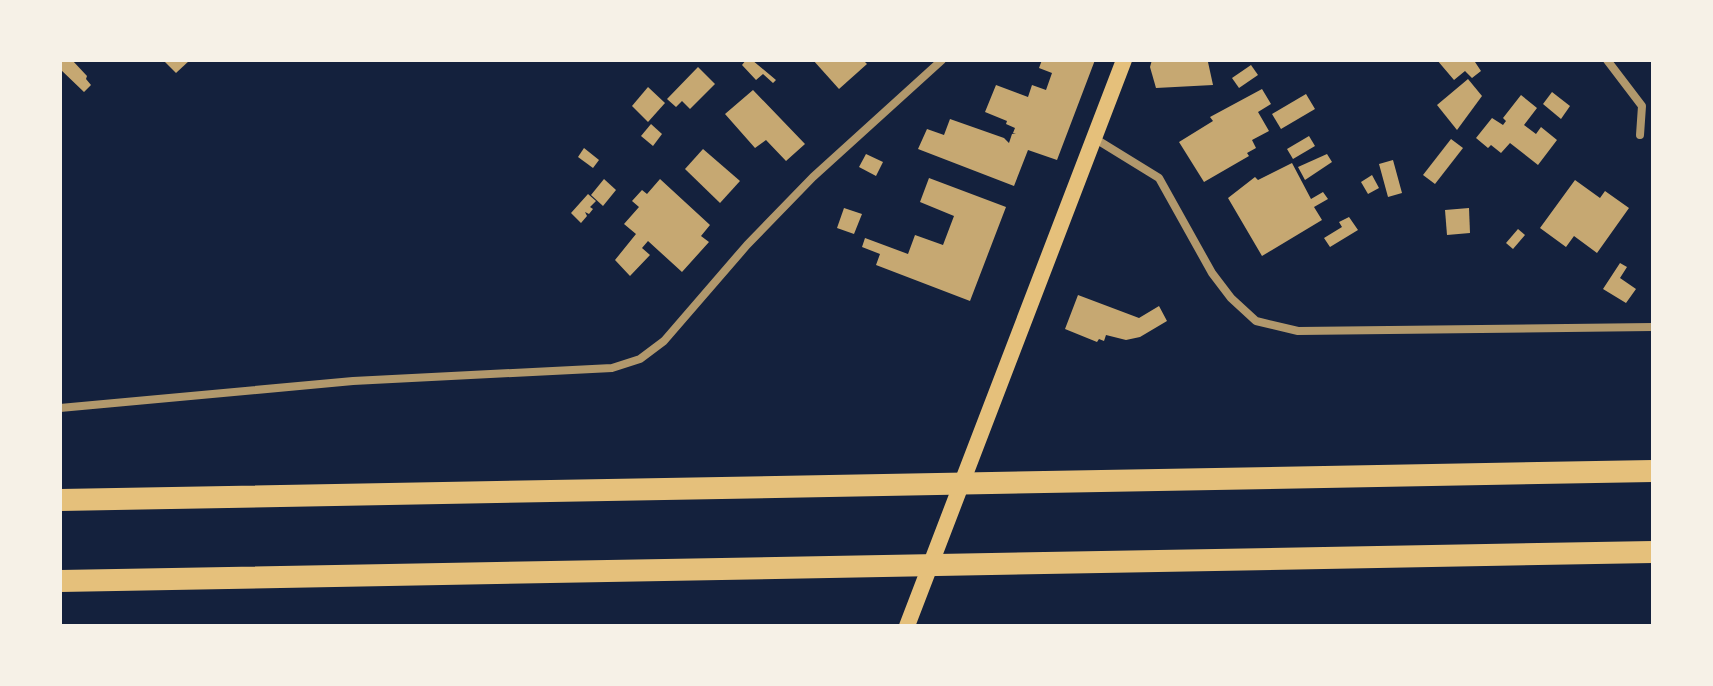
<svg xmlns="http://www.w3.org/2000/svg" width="1713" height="686" viewBox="0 0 1713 686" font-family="'Fira Sans',sans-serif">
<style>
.building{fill:#c6a872}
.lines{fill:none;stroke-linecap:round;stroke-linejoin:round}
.minor{stroke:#b1986c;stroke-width:8}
.secondary{stroke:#e5c07b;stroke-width:16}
.motorway{stroke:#e5c07b;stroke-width:22}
</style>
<rect width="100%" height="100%" fill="#14213d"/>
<!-- building -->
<g class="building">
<path d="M60,60H72L87,76L86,79L91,85L84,92L60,69Z"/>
<path d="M163,60H190L176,73Z"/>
<path d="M746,60H752L776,80L773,83L763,74L756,80L742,65Z"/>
<path d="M813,60H863L867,64L839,89Z"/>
<path d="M1042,60H1095L1057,160L1028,150L1014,186L918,149L927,129L944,135L950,119L1004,138L1009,143L1012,134L1016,133H1013L1015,128L1006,124L1007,121L985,112L996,85L1028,97L1032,85L1046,90L1052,73L1039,68Z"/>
<path d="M1152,60L1208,62L1213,85L1156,88L1150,67Z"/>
<path d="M1437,60H1478L1475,62L1481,71L1472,78L1465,71L1454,80Z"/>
<path d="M1251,65L1258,75L1239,88L1232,78Z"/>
<path d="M698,67L715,84L690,109L682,101L676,107L667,99Z"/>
<path d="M1468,79L1482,96L1457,130L1437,105Z"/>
<path d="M648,87L665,103L648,122L632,106Z"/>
<path d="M1262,89L1271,104L1258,112L1269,131L1252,140L1256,148L1247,153L1249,156L1204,182L1179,142L1213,121L1210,117Z"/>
<path d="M753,90L805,144L786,161L766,140L755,148L725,114Z"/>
<path d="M1552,92L1570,106L1561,119L1543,104Z"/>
<path d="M1306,94L1315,109L1281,129L1272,114Z"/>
<path d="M1521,95L1537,108L1524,125L1536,134L1541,127L1557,140L1538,165L1510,143L1501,153L1491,145L1488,148L1476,138L1492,118L1503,125L1506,121L1503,118Z"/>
<path d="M651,124L662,134L653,146L641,136Z"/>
<path d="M1309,136L1315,146L1293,159L1287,149Z"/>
<path d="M1451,139L1463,148L1435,184L1423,175Z"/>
<path d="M584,148L599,160L593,168L578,157Z"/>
<path d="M703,149L740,181L720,203L685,169Z"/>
<path d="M866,154L883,162L876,176L859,167Z"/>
<path d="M1327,154L1332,162L1305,180L1298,167Z"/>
<path d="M1393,160L1402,193L1388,197L1379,164Z"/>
<path d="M1292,163L1311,199L1323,192L1328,199L1314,207L1322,220L1262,256L1228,198L1255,177L1258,180Z"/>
<path d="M1372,175L1379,188L1368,194L1361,182Z"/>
<path d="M929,178L1006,207L970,301L876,265L880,254L862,247L865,238L908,254L915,235L943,245L954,216L920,202Z"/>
<path d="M604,179L616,190L603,206L591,195Z"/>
<path d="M660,179L710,225L701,236L709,242L682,272L648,241L642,248L650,255L630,276L615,260L636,234L624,224L639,207L632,201L642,190L647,194Z"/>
<path d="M1575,180L1600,198L1605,191L1629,208L1597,253L1574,236L1566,247L1540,228Z"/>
<path d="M588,194L596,201L590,207L593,209L589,214L585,212L587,216L581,223L571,213Z"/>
<path d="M844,208L862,214L854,234L837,228Z"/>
<path d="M1469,208L1470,233L1447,235L1445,210Z"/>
<path d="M1349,217L1358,230L1330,247L1324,238L1342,227L1339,222Z"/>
<path d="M1518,229L1525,235L1513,249L1506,243Z"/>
<path d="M1620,263L1627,267L1620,278L1636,289L1626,303L1603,289Z"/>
<path d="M1078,295L1139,318L1159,306L1167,321L1140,337L1126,340L1106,335L1104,341L1099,339L1097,342L1065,329Z"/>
</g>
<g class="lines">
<!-- minor -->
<g class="minor">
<path d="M1607,60L1642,106L1640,135"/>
<path d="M1094,138L1159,178L1212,273L1231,298L1256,321L1298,331L1653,327"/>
<path d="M60,408L353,381L612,368L640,359L664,341L747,245L813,177L942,60"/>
</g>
<!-- secondary -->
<path class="secondary" d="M907,626L1124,60"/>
<!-- motorway -->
<g class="motorway">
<path d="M60,500L1653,471"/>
<path d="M60,581L1653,552"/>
</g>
</g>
<!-- border -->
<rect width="1713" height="686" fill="none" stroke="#f6f1e7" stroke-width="124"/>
</svg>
